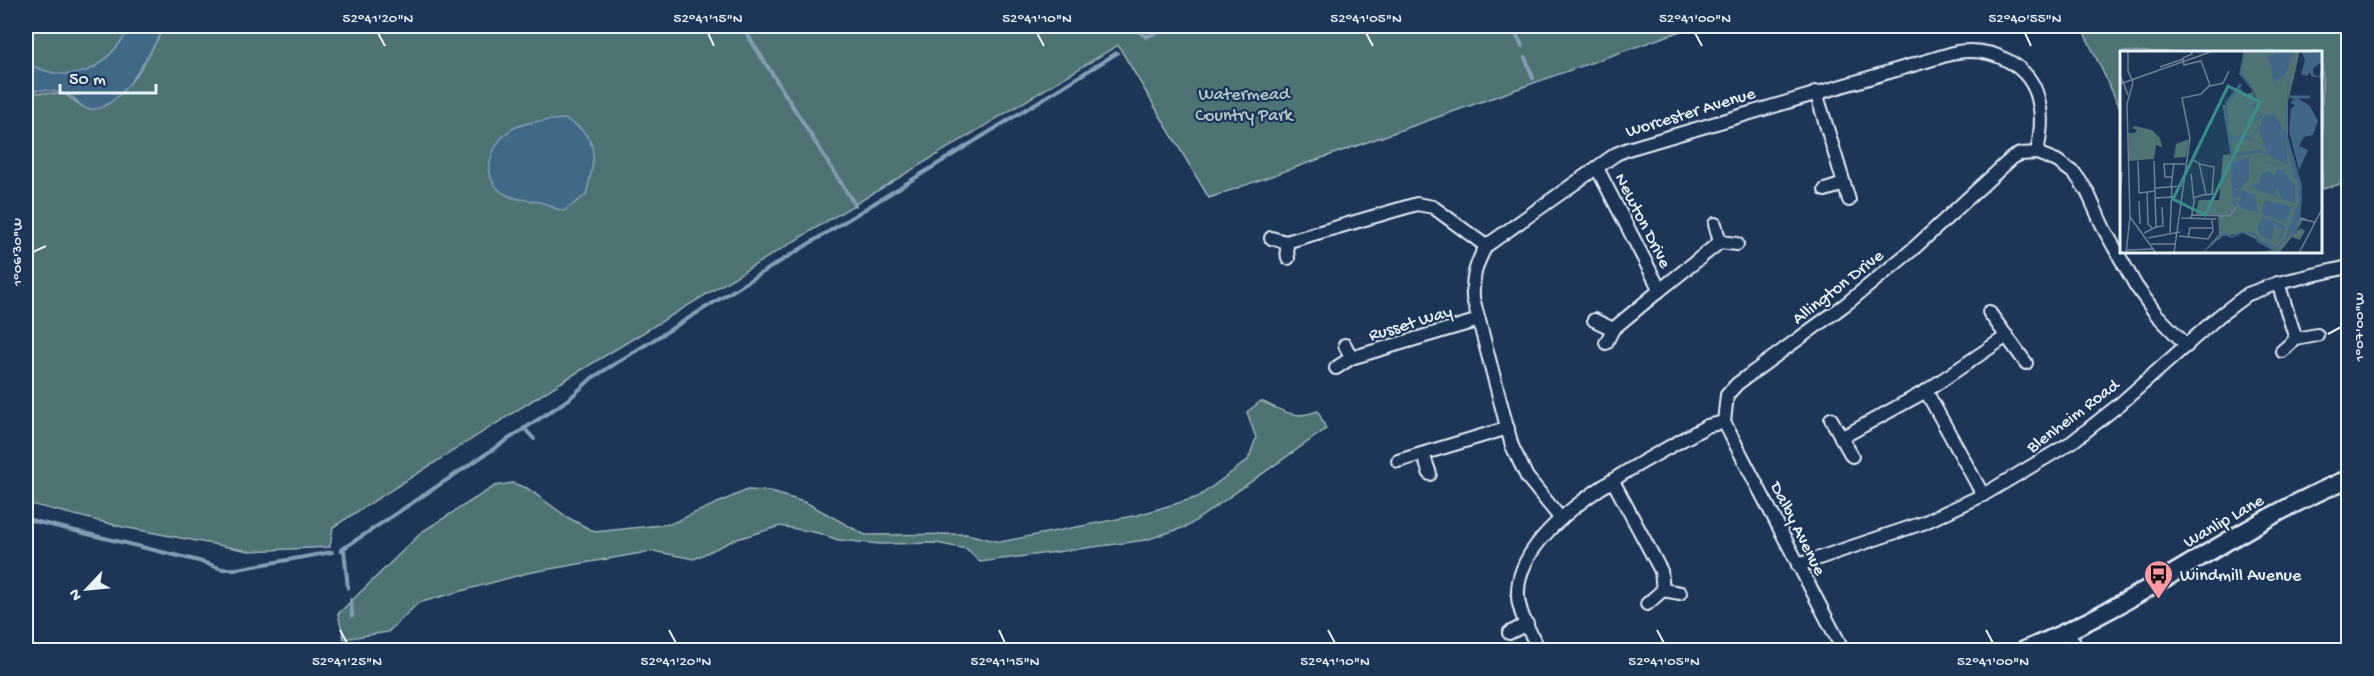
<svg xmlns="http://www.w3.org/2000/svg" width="2374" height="676" viewBox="0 0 2374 676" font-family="'Gochi Hand',sans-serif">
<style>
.green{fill:#4e7375;stroke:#9bb2b6;stroke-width:1.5}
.water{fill:#406787;stroke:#839eb4;stroke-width:1.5}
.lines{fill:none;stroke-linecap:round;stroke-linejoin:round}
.stream{stroke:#839eb4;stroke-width:4}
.street-casing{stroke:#e8f1f8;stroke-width:16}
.secondary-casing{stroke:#e8f1f8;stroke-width:21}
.street{stroke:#1d3557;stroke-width:12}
.secondary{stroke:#1d3557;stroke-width:16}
.ticks{fill:none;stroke:#e8f1f8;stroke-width:2}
.labels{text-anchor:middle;stroke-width:4.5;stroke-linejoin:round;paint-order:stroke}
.park-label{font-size:18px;fill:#b2c5ca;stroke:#1d3557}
.street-label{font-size:18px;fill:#e8f1f8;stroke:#1d3557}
.poi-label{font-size:18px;fill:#e8f1f8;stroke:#1d3557;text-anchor:start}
.inset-river{fill:none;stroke:#406787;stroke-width:3}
.inset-road{fill:none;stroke:#6e8097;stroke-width:1.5}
.view{fill:#3a8f8a;fill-opacity:0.15;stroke:#3a8f8a;stroke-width:3}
.inset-edge{fill:none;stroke:#e8f1f8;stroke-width:3}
.neatline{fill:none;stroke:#e8f1f8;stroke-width:2}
.ticks-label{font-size:15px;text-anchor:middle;fill:#e8f1f8}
</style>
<rect width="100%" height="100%" fill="#1d3557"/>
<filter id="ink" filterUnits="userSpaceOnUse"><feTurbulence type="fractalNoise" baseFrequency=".0167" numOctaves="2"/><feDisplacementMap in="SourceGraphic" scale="12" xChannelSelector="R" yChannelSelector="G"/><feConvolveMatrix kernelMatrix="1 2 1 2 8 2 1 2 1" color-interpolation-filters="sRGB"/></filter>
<g filter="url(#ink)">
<!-- green -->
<g class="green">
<path d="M26,26H135L107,72L90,79L26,73Z"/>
<path d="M164,26H1695L1209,198L1118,45L560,383L333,527L330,547L249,551L123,527L26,503V92L65,94L83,107C122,112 150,55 164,26Z"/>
<path d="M2081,26H2348V182L2322,189V52H2122V112Z"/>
<path d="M1261,401C1283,411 1294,420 1318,411L1326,429L1188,526L1146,540L980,562L967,549L936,543L880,544L838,540L818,533L780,526L734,540L694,559L653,551L527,573L418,603L388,632L344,639L338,614L423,531L495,486L512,483L527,488L567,517L595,532L670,524L747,490L768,491L807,503L865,535L967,534L1000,542L1138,515L1198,497L1248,460L1256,438L1247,412Z"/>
</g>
<!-- water -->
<g class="water">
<path d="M131,26H164C153,48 117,119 85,108C80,106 76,99 71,96C59,90 39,89 26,92V63C76,88 105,70 131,26Z"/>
<path d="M564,119C603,136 594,161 586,195L564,211C556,210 550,205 543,203C528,199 516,201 503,193C478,176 492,140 514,128C528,121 549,120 564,119Z"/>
</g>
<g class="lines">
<!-- stream -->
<g class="stream">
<path d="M742,26L855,205"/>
<path d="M1132,26L1146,37L1169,26"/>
<path d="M1512,26L1522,46"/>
<path d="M1525,57L1533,78"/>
<path d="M524,428L534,439"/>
<path d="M26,519L199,561L222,569H237L332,552"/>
<path d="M341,550L569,399L592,378L1117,53"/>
<path d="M344,550L348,588"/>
<path d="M351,600L352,616"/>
</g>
<defs>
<g id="street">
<path d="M1816,92L1849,200"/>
<path d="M1597,168L1660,290L1613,329L1606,343"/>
<path d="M1825,190L1844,184"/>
<path d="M1715,224L1720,242L1737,244"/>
<path d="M1271,238L1286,242L1417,204L1433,207L1486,246"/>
<path d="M1286,242L1288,258"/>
<path d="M2278,283L2296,339L2282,351"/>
<path d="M1660,290L1720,242"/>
<path d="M1989,312L2026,363"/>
<path d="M1594,320L1613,329"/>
<path d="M2296,339L2317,335"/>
<path d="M1345,345L1351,358"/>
<path d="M1336,368L1351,358L1479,320"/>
<path d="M1926,391L2007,336"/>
<path d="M1831,419L1852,456"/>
<path d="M1724,422L1843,650"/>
<path d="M1841,438L1926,391L1983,495"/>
<path d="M1423,454L1430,474"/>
<path d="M1398,461L1508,428"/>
<path d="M1613,481L1661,571L1663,590L1647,604"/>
<path d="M1561,519L1527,477L1512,446L1473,298C1472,277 1476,264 1486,246L1616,154L1628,149L1957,52C1992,47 2032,64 2039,103C2043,119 2040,137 2037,153"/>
<path d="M1798,565L1923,523L1983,495L2072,442L2120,404L2219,316L2248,294L2278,283L2348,267"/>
<path d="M1663,590L1680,593"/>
<path d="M1509,633L1527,624"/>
<path d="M2068,633L2078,650"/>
<path d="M1539,650C1531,633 1519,615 1518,596C1514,522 1652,458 1707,426L1724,422L1727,395L1737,384L1846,304L1912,250L2012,158L2020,154L2037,153L2057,161L2075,174L2087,191L2104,229L2136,286L2156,314L2187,346"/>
</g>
<path id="secondary" d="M2024,650C2138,606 2235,526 2348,479"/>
</defs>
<!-- street casing -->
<use href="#street" class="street-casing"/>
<!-- secondary casing -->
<use href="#secondary" class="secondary-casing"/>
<!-- street -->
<use href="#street" class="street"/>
<!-- secondary -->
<use href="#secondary" class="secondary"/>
</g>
</g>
<!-- ticks -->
<path class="ticks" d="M378,33L385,46M708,33L714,46M1037,33L1044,46M1366,33L1373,46M1695,33L1702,46M2025,33L2031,46M33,252L46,246M2328,334L2341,327M340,630L347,643M669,630L676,643M999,630L1005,643M1328,630L1335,643M1657,630L1664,643M1986,630L1993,643"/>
<!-- icons -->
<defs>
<symbol id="bus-pin" viewBox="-11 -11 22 30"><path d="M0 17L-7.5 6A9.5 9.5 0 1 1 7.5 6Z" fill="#ff9aa2" stroke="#1d3557"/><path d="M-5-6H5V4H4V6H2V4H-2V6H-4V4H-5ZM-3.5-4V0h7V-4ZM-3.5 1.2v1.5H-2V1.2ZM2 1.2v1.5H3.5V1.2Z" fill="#111"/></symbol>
</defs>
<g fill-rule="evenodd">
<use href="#bus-pin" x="2142" y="558" width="33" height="45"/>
</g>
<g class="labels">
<!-- park labels -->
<g class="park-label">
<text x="1244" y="99">Watermead<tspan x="1244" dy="21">Country Park</tspan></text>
</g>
<!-- street labels -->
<g class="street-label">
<text transform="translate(1690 111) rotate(-17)" y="6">Worcester Avenue</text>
<text transform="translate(1644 220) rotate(63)" y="6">Newton Drive</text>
<text transform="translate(1837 286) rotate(-38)" y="6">Allington Drive</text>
<text transform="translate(1410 322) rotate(-17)" y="6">Russet Way</text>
<text transform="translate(2072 415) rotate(-37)" y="6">Blenheim Road</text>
<text transform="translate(2223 520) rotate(-30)" y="6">Wanlip Lane</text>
<text transform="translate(1799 528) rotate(63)" y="6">Dalby Avenue</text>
</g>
<!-- poi labels -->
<g class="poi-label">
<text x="2180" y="580">Windmill Avenue</text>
</g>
</g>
<!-- overview -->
<g transform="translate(2120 51)">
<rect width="202" height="202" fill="#1d3557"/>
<path d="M123,0H180L168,51V87L182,146L180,166L184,167L176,181L181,177L185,180L180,189L172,186L159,202H139L156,198L123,182L103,185L82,202L99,183L98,164L76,163L79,149H99L103,104L112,103L106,54L120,37L123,44L133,41L135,51L137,49L133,38L121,23ZM15,75L32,79L40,87L42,96L36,94L34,108L9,110L8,82H15L17,79L12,77ZM69,88L66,106L54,107L56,93Z" fill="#4e7375"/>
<path d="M124,0L122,25L134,39L137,48L135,55L142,65L141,68L135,69L139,76L130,89L140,90L148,111L164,116L174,126L165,82L168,114L149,105L139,81L144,65L154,62L165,81L168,28L177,0L169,25L166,79L182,135L180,167L176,182L151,201L129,202L152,199L137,191L135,184L122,182L112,187L103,184L83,202L103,182L113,185L120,181L135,182L140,189L156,196L164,190L179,151L177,129L163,116L148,112L140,90H129L138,75L134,69L141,65L133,55L136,48L132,39L119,23ZM167,0H174L165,24L154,31L148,5ZM181,0L202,2V11L193,17V23L199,26L202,15L201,27L191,25L190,21L187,25L181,23L185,9ZM176,46L190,55L198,70L193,84L184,86L179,95L188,99L179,119L169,80L171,58L175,54L170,52ZM129,106V128L120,138L136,144L137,161L123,158L117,152L122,145L115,147L114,142L119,138L114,137V112ZM158,118L163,119L175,134V152L162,148L158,138L155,139L157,145H153L131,136L139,131L141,123L149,120L154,125ZM145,149L172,156L165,171L141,163ZM143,166L165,175L163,184L156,192L163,178L157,177L156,172L151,189L141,184L137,177Z" fill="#406787"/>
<path class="inset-river" d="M170,46H190M106,53L121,33M104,54L112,103M111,87L130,86M112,117V104L142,100M112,118L115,155"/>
<path class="inset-road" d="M40,16L63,8M1,26L8,44M0,33L93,0M90,35L103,32L109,20M203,36V58M18,110L19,142L35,140M79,113L94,116L92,143L85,144M52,126H45L44,113H65M51,136L54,112M35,137L62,135M27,141L28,173L32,177M35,147L53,146M73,147L86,143L79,112L73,109M19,150L20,173M0,153L2,121M71,164L110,165L116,156M10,166L36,202M61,167L96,168M71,168L74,151L71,123M186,168H180L195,171M36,176L43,175L42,156M24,182L36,176L34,110M50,182L52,135M59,185L88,188L93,180L92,169M68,186L70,177H93M28,187L60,181M31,193H56M7,199L34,198M6,202L10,166L7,53L13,31L8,20V0M54,202L70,87L62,47L81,43L90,34L81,10L64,14L63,7L72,3L71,0M179,202L203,156"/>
<path class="view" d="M108,35L140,51L85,164L53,148Z"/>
<rect width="202" height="202" class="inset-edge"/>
</g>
<!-- margin -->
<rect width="2374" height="676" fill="none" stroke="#1d3557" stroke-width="66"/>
<!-- north arrow -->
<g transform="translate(87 589) rotate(244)" stroke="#1d3557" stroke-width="4.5" paint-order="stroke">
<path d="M0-4.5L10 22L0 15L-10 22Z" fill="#e8f1f8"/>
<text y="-9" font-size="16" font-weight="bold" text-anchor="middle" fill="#e8f1f8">N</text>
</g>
<!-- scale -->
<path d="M60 84v9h96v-9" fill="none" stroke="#e8f1f8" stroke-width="3"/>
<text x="69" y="84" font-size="18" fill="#e8f1f8" stroke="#1d3557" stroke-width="4.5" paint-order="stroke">50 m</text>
<rect x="33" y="33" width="2308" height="610" class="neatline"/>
<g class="ticks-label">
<text x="378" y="22">52°41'20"N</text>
<text x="708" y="22">52°41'15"N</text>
<text x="1037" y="22">52°41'10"N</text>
<text x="1366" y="22">52°41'05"N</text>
<text x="1695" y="22">52°41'00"N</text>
<text x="2025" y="22">52°40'55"N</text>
<text transform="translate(16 252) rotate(-90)" y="5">1°06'30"W</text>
<text transform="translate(2358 327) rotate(-90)" y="5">1°07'00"W</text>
<text x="347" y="665">52°41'25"N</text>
<text x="676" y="665">52°41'20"N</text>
<text x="1005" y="665">52°41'15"N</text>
<text x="1335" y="665">52°41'10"N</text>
<text x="1664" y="665">52°41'05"N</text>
<text x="1993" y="665">52°41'00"N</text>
</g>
</svg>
